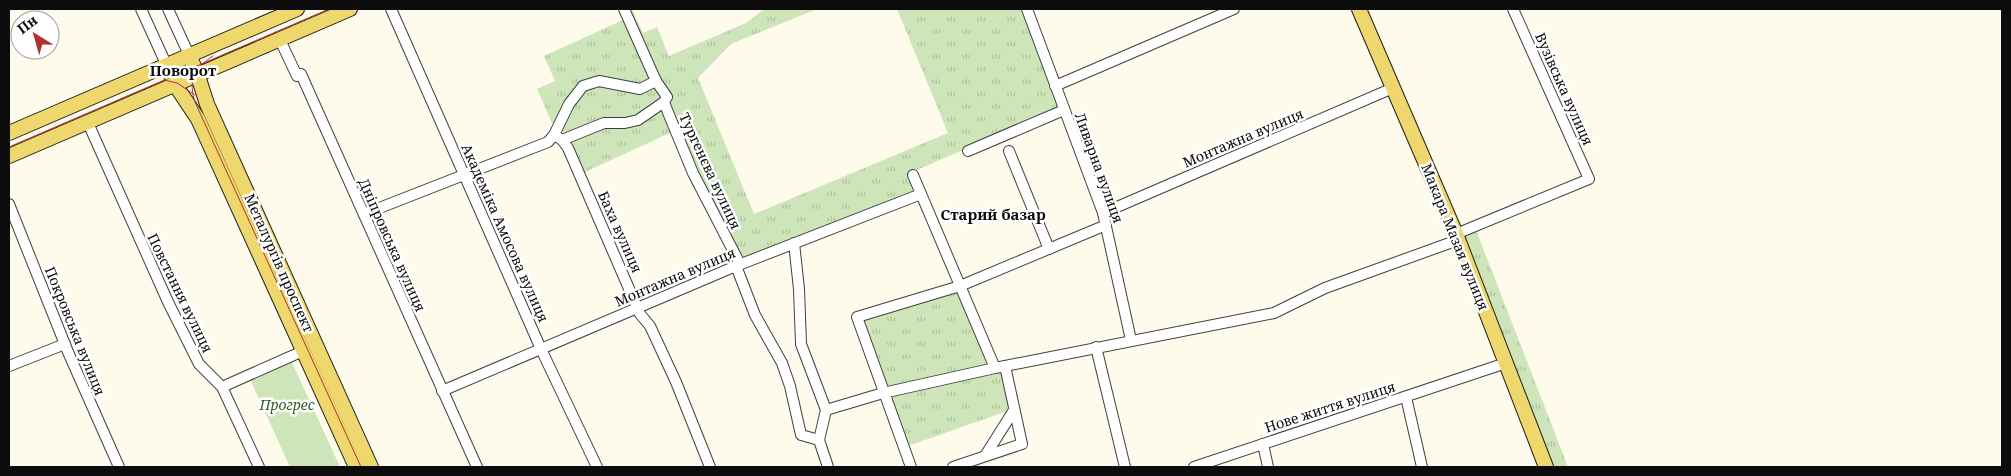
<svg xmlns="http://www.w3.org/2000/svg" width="2011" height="476" viewBox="0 0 2011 476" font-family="'Noto Serif',serif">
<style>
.grass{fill:url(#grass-tufts)}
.park{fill:#cde5b9}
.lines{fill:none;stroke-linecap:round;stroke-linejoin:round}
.minor-casing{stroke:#3f3f3f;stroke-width:12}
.major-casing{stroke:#1d1d1d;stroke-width:16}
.minor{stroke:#fff;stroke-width:10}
.major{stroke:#eed76c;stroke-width:14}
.tram{stroke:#b2312f;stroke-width:1}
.labels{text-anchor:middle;stroke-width:5;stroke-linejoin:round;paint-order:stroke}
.street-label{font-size:14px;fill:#0c0c0c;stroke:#fff}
.park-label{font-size:14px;font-style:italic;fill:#2b5f22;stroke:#fff}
.neighbourhood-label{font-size:15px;font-weight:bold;fill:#0c0c0c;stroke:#fff}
</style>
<defs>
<pattern id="grass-tufts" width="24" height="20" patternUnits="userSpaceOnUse" patternTransform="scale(1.25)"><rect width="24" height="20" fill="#cde5b9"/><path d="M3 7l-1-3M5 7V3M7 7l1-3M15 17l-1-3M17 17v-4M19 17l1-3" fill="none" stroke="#afc39e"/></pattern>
</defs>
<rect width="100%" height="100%" fill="#fefbed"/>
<!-- grass -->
<g class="grass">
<path d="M628,9H632L643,33L657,27L669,56L746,23L764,9H817L731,44L698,78L754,214L948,133L897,9H1023L1060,108L910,173L917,193L741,261L697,172Z"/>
<path d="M625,19L674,131L583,173L564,132L552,123L537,89L555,81L544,56Z"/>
<path d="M1476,230L1568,467H1548L1459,237Z"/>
<path d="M959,288L993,367L884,391L859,318Z"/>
<path d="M1004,368L1013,409L905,447L886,394Z"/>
</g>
<!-- park -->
<path class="park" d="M290,358L340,467H290L249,377Z"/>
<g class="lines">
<defs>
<g id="minor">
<path d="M141,9L167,66"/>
<path d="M168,9L190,57"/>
<path d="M391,9L541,349L597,467"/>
<path d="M624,9L656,81L667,97L664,102L667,110L693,173L740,264"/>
<path d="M1027,9L1103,213L1131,340"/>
<path d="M280,40L297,76L301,74L477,467"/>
<path d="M656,81L640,89L599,81L583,86L569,104L554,135L562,140L568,148L640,314L650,326L676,382L710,467"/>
<path d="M1055,86L1234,9"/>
<path d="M88,123L168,302L199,364L222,387L259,467"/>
<path d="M562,140L604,123H625L638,120L664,102"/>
<path d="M968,151L1064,110"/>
<path d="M1009,151L1049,249"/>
<path d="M913,175L995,368"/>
<path d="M9,204L68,352L119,467"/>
<path d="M1103,213L1393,88"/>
<path d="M364,214L548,142L554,135"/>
<path d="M1456,234L1589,179L1513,9"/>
<path d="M794,243L799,289L801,344L826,410L819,440L828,467"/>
<path d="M736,266L755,315L782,363L790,386L801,435L819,440"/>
<path d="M1096,347L1125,467"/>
<path d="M9,366L65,344"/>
<path d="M222,387L303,351"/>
<path d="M442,391L736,266L921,194"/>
<path d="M1406,397L1422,467"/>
<path d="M826,410L883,393L995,368L1274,313L1325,288L1458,240"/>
<path d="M1263,444L1268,467"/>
<path d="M985,456L1014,410"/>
<path d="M911,467L857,317L960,286L1106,225"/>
<path d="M953,467L1022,444L1005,366"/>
<path d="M1194,467L1506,363"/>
</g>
<g id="major">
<path d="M1359,9L1456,234L1546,467"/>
<path d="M190,57L198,76L207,104L371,467"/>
<path d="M167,66L176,86L198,119L356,467"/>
<path d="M9,133L297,9"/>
<path d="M9,156L350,9"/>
</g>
</defs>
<!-- minor casing -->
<use href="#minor" class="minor-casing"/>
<!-- major casing -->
<use href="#major" class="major-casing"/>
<!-- minor -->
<use href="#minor" class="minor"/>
<!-- major -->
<use href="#major" class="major"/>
<!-- tram -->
<g class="tram">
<path d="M213,56C194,68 188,81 195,102L361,467"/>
<path d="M164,80L177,83L195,95"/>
<path d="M9,147L329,9"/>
</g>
</g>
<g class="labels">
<!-- street labels -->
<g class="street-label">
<text transform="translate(1564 89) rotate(66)" y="5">Вузівська вулиця</text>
<text transform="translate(1243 138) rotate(-23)" y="5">Монтажна вулиця</text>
<text transform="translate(1099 168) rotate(70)" y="5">Ливарна вулиця</text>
<text transform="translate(710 171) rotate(65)" y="5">Тургенєва вулиця</text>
<text transform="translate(620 232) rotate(66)" y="5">Баха вулиця</text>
<text transform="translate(505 233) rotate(66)" y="5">Академіка Амосова вулиця</text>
<text transform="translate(1455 237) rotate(68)" y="5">Макара Мазая вулиця</text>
<text transform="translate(392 245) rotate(66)" y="5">Дніпровська вулиця</text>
<text transform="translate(279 263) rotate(66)" y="5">Металургів проспект</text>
<text transform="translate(675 277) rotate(-23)" y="5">Монтажна вулиця</text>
<text transform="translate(180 293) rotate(64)" y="5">Повстання вулиця</text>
<text transform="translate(75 331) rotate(68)" y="5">Покровська вулиця</text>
<text transform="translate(1330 407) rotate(-18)" y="5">Нове життя вулиця</text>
</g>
<!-- park labels -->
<g class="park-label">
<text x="287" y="410">Прогрес</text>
</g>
<!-- neighbourhood labels -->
<g class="neighbourhood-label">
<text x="183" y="76">Поворот</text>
<text x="993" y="220">Старий базар</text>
</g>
</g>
<!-- border -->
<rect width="2011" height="476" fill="none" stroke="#0c0c0c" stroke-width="20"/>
<!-- north arrow -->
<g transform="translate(35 35) rotate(323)"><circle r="24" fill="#ffffff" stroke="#9e9e9e"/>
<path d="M0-4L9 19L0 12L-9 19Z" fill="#b2312f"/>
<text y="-8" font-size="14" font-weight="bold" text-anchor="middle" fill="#0c0c0c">Пн</text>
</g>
</svg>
